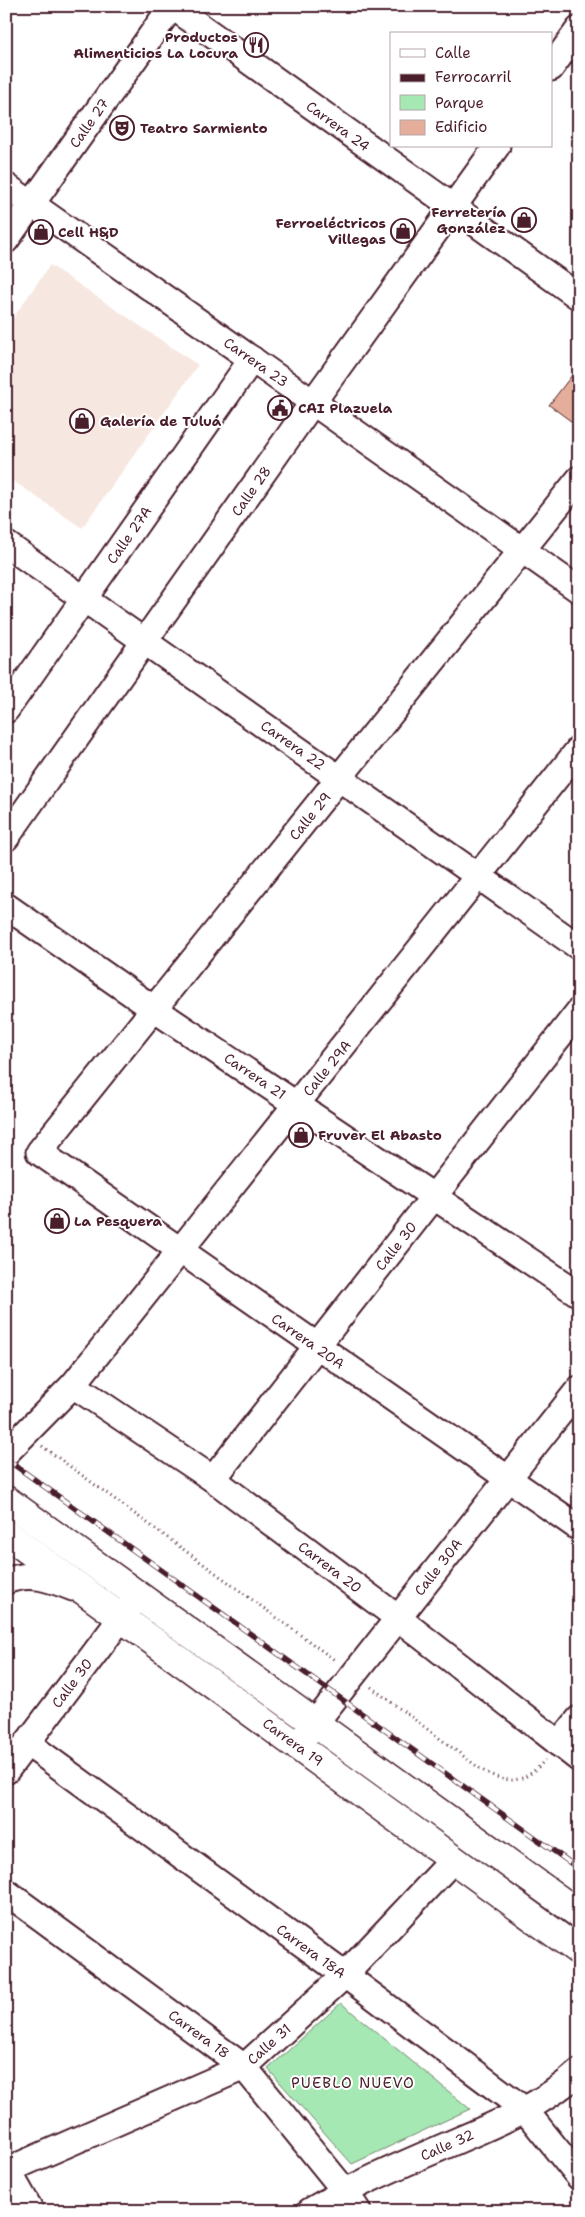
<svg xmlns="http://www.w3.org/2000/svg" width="585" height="2217" viewBox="0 0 585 2217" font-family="'Shantell Sans',sans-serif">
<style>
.built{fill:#f7e7e1}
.green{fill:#a5e8b3;stroke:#78846f}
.building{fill:#e5ae9b;stroke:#4a1f2b}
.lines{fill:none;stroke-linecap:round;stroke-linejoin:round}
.minor-casing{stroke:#4a1f2b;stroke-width:29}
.major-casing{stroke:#4a1f2b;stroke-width:31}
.path{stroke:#4a1f2b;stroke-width:3;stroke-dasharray:1 4;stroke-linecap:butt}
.minor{stroke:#fff;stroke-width:25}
.major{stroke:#fff;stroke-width:28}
.rail-casing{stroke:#4a1f2b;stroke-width:5.5}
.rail{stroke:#fff;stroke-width:4;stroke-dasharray:11;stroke-linecap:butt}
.labels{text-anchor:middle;stroke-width:4;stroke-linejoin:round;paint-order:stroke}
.poi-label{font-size:14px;font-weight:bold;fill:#4a1f2b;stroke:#fff;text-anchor:start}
.street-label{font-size:14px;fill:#4a1f2b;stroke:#fff}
.neighbourhood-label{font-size:15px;letter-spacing:1px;fill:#4a1f2b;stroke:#fff}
</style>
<rect width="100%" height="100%" fill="#fff"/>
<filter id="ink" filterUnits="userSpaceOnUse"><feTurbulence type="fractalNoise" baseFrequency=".02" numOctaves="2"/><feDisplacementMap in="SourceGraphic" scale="10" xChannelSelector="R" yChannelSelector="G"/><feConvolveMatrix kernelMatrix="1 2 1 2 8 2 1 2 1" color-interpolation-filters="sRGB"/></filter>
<g filter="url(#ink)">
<!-- built -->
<path class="built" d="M50,265L198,365L82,528L6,476V328Z"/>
<!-- green -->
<path class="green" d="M341,2003L470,2109L352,2164L268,2069Z"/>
<!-- building -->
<path class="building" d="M579,366V427L549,405Z"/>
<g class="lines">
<defs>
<g id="minor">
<path d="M172,6L579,297"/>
<path d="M551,68L579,29"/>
<path d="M6,186L579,590"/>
<path d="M6,240L172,6"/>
<path d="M579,479L39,1152L579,1528"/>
<path d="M6,544L579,947"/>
<path d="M6,710L252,359"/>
<path d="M6,838L313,402L497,146"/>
<path d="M6,906L154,1009L579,1294"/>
<path d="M73,1385L213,1479L398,1618L579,1759"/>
<path d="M6,1453L73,1385L579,749"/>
<path d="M213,1479L579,1011"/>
<path d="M6,1581C30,1571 50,1579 73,1588"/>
<path d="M27,1743L345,1975L525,2110L579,2177"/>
<path d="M559,1744L579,1719"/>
<path d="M297,1746L579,1389"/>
<path d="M6,1771L134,1601"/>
<path d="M6,1892L244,2067L344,2190L358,2211"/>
<path d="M6,2167L31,2211"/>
<path d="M8,2170L244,2067L345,1975L453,1860"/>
<path d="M310,2211C358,2182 409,2162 461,2139C503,2121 545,2103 579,2072"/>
</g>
<g id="major">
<path d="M6,1500L579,1914"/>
<path d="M6,1534L579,1951"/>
</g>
</defs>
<!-- minor casing -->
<use href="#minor" class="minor-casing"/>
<!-- major casing -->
<use href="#major" class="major-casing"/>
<!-- path -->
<g class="path">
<path d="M42,1446L336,1661"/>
<path d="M371,1687L482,1770C509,1785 524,1784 545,1760"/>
</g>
<!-- minor -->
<use href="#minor" class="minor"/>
<!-- major -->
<use href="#major" class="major"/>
<defs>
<path id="rail" d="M6,1459L579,1869"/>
</defs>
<!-- rail casing -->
<use href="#rail" class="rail-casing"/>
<!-- rail -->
<use href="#rail" class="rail"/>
</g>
</g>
<!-- icons -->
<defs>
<symbol id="restaurant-ring" viewBox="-11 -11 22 22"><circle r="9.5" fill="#fff" stroke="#4a1f2b" stroke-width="1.5"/><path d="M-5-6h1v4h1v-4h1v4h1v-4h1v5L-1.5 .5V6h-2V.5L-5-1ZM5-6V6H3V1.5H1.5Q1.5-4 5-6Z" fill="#4a1f2b"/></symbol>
<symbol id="theatre-ring" viewBox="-11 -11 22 22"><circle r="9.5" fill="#fff" stroke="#4a1f2b" stroke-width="1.5"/><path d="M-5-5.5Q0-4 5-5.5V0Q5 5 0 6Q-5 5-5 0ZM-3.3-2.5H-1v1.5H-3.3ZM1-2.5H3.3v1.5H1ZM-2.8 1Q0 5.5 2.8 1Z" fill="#4a1f2b"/></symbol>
<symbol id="shop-ring" viewBox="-11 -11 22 22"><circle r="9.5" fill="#fff" stroke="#4a1f2b" stroke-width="1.5"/><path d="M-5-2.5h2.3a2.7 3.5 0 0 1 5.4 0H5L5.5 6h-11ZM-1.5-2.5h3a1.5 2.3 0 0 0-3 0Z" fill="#4a1f2b"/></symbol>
<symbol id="civic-ring" viewBox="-11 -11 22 22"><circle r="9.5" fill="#fff" stroke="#4a1f2b" stroke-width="1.5"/><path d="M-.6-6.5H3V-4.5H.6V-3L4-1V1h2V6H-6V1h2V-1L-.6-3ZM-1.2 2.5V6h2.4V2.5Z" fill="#4a1f2b"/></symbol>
</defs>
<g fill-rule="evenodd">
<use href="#restaurant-ring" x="242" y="31" width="28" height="28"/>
<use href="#theatre-ring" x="108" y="114" width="28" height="28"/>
<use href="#shop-ring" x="510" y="206" width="28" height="28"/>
<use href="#shop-ring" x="389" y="217" width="28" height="28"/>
<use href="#shop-ring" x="27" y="218" width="28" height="28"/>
<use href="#civic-ring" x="266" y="394" width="28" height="28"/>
<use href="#shop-ring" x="68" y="407" width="28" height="28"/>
<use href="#shop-ring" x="287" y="1121" width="28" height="28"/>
<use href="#shop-ring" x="43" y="1207" width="28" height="28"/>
</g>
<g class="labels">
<!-- poi labels -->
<g class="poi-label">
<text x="238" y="42" text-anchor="end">Productos<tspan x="238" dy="16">Alimenticios La Locura</tspan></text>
<text x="140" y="133">Teatro Sarmiento</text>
<text x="506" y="217" text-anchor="end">Ferretería<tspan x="506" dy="16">González</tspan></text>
<text x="386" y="228" text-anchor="end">Ferroeléctricos<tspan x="386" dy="16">Villegas</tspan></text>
<text x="58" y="237">Cell H&amp;D</text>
<text x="298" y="413">CAI Plazuela</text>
<text x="100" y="426">Galería de Tuluá</text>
<text x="318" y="1140">Fruver El Abasto</text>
<text x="74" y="1226">La Pesquera</text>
</g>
<!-- street labels -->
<g class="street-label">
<text transform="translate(89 123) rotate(-55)" y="5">Calle 27</text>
<text transform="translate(338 126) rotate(36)" y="5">Carrera 24</text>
<text transform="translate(256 362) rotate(35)" y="5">Carrera 23</text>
<text transform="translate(251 491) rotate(-55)" y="5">Calle 28</text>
<text transform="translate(129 535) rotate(-55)" y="5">Calle 27A</text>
<text transform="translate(293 745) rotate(35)" y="5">Carrera 22</text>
<text transform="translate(310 816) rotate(-51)" y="5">Calle 29</text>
<text transform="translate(327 1068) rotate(-51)" y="5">Calle 29A</text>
<text transform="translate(255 1076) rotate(34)" y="5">Carrera 21</text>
<text transform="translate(396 1246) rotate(-52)" y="5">Calle 30</text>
<text transform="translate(308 1341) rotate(35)" y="5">Carrera 20A</text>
<text transform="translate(330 1567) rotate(37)" y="5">Carrera 20</text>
<text transform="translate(438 1567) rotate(-52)" y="5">Calle 30A</text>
<text transform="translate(72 1683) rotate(-53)" y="5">Calle 30</text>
<text transform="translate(293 1742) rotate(36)" y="5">Carrera 19</text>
<text transform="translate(311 1951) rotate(36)" y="5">Carrera 18A</text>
<text transform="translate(199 2034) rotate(36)" y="5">Carrera 18</text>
<text transform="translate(269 2044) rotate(-42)" y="5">Calle 31</text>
<text transform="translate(447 2145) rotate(-24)" y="5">Calle 32</text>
</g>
<!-- neighbourhood labels -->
<g class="neighbourhood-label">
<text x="353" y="2088">PUEBLO NUEVO</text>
</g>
</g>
<!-- margin -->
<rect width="585" height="2217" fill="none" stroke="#fff" stroke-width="25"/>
<rect x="12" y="12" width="560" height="2192" fill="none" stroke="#4a1f2b" stroke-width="2" filter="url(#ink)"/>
<!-- legend -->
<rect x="390" y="32" width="162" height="115" fill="#ffffff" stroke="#b7a5aa"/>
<rect x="400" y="49" width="25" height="8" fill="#ffffff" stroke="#b7a5aa"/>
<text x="435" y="58" font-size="15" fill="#4a1f2b">Calle</text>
<rect x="400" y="74" width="25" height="8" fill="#4a1f2b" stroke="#b7a5aa"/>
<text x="435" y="82" font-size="15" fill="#4a1f2b">Ferrocarril</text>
<rect x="400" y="95" width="25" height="15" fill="#a5e8b3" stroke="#b7a5aa"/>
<text x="435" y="108" font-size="15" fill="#4a1f2b">Parque</text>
<rect x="400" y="120" width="25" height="15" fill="#e5ae9b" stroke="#b7a5aa"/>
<text x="435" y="132" font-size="15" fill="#4a1f2b">Edificio</text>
</svg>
